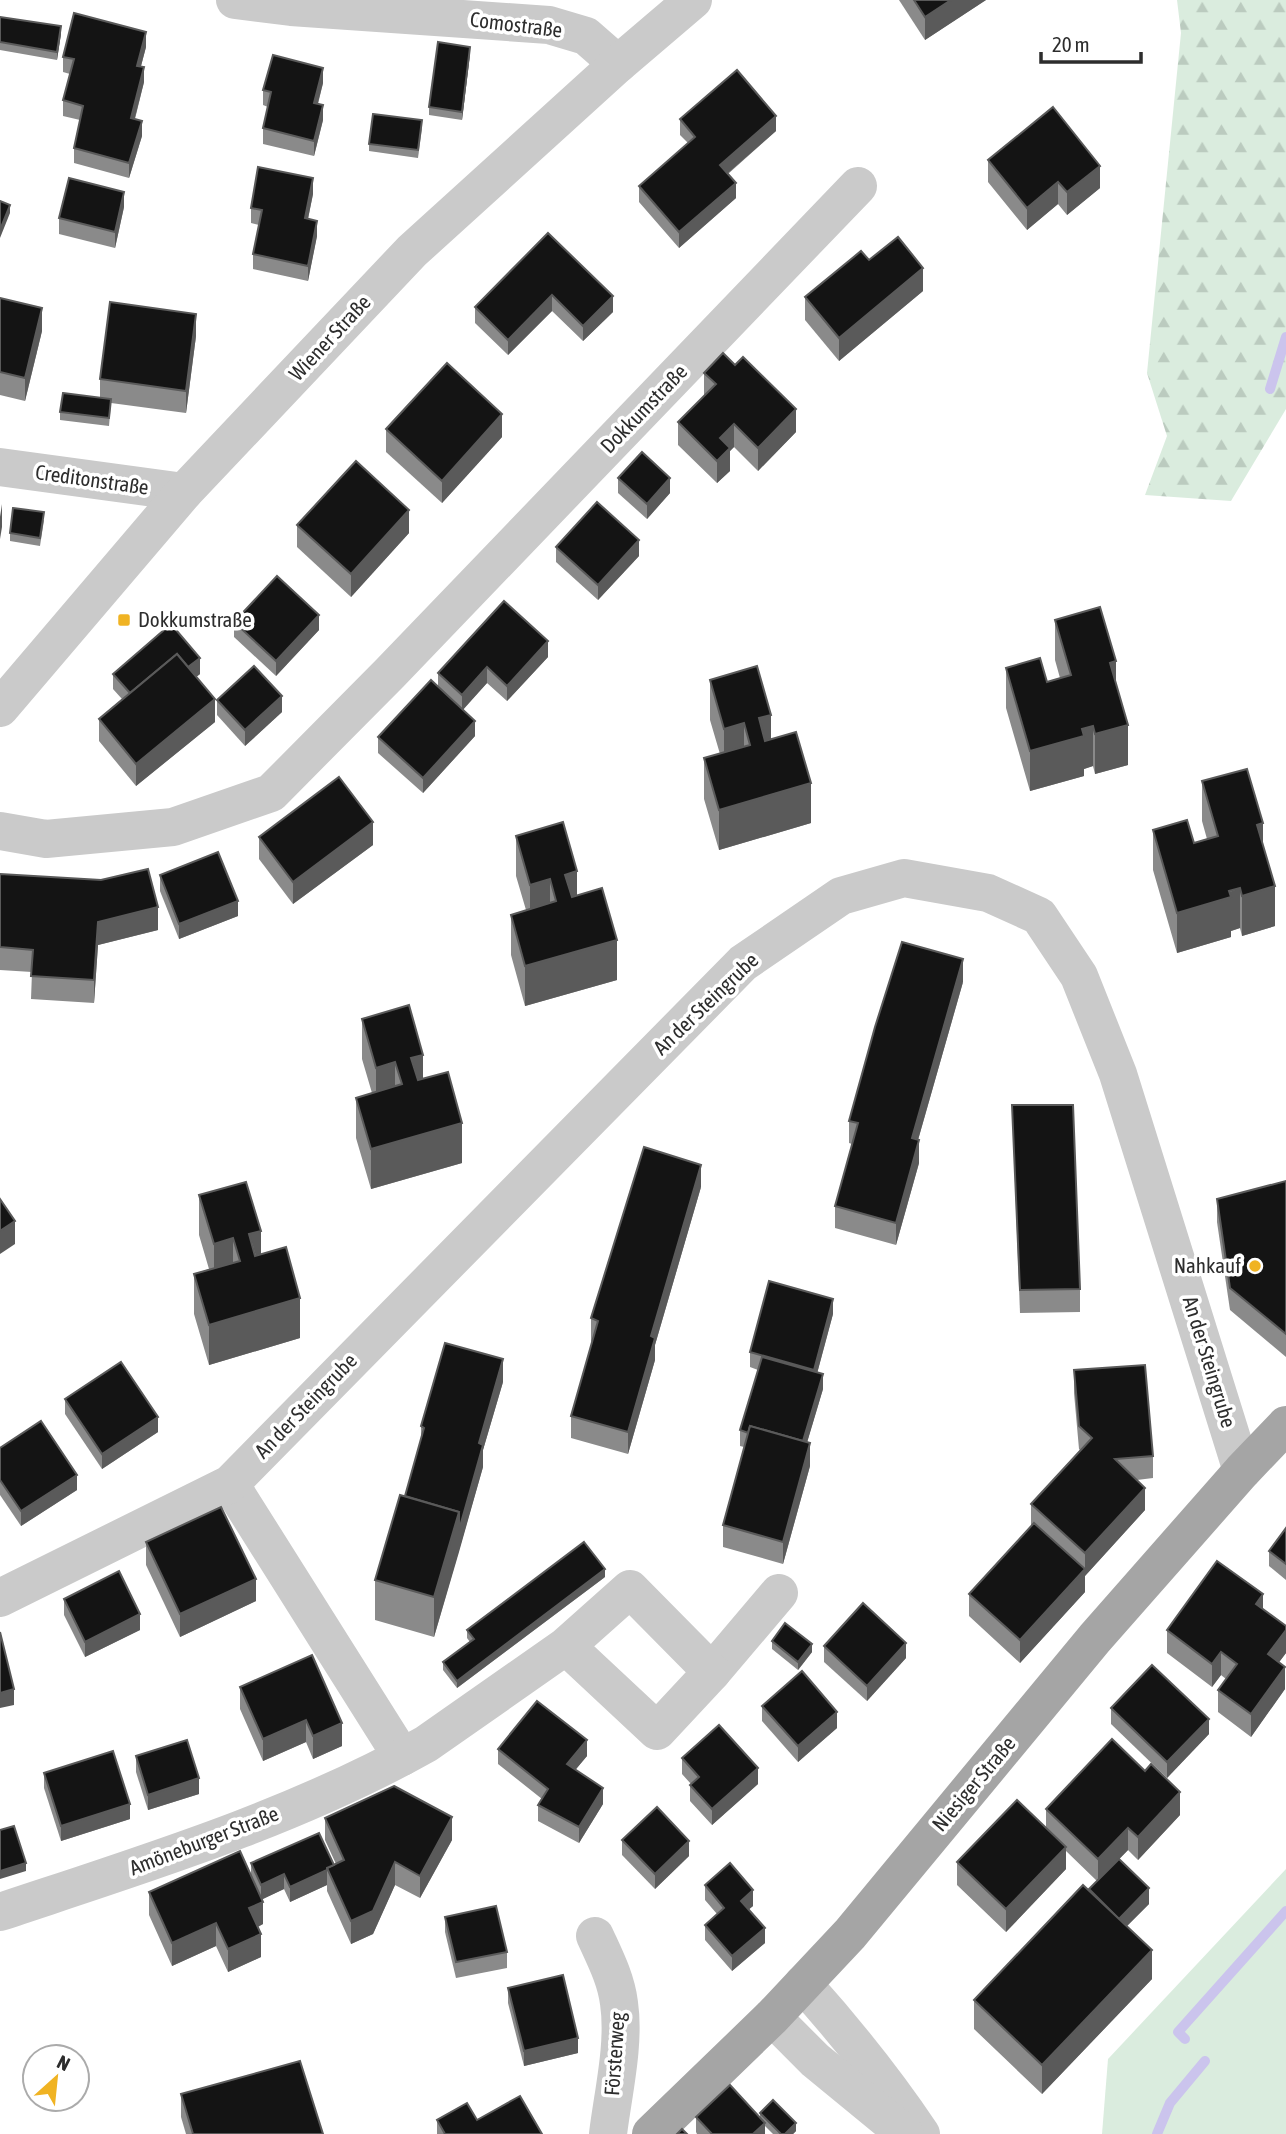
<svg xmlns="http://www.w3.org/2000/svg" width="1286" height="2134" viewBox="0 0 1286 2134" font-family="'Asap Condensed',sans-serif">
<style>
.green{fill:#daecde}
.forest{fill:url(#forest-firs)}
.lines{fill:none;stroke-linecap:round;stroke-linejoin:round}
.stream{stroke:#cbc4ed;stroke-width:10}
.minor{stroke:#cacaca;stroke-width:38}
.major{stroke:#a5a5a5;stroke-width:38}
.wall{fill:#8a8a8a}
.shaded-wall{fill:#5a5a5a}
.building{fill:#141414;stroke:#5a5a5a;stroke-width:2}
.poi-dot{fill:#f0b323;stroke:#fff;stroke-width:2.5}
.labels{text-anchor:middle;stroke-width:7;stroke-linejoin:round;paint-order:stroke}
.street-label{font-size:21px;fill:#2d2d2d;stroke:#fff}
.poi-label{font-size:21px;fill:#2d2d2d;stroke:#fff;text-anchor:start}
</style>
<defs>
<pattern id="forest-firs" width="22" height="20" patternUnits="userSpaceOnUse" patternTransform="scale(1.75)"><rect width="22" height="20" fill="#daecde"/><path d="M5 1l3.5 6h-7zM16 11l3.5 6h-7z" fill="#bbcbbf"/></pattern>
</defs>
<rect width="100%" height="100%" fill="#fff"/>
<!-- green -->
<path class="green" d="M1286,1869V2134H1102L1108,2059Z"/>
<!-- forest -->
<path class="forest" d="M1177,0H1286V409L1231,501L1145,495L1167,436L1147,373L1181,33Z"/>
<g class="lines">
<!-- stream -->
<g class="stream">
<path d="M1270,389L1286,337"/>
<path d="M1185,2039L1178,2032L1286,1911"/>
<path d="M1157,2134L1170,2103L1205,2061"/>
</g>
<!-- minor -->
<g class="minor">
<path d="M235,0L291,7L549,25L586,36L618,64"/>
<path d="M0,467L184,492"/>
<path d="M0,708L184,492L412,251L618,64L693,0"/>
<path d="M0,831L46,839L173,827L271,793L390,673L858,186"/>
<path d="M230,1484L402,1757"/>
<path d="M0,1598L230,1484L743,963L841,896L904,878L988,893L1039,916L1079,976L1118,1074L1242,1471"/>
<path d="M712,1672L779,1593"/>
<path d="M0,1912C144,1864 292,1819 426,1744L566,1646L630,1589L712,1672L657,1731L566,1646"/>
<path d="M595,1936C605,1958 616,1979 619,2003C625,2044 613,2093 608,2134"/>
<path d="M803,1984C847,2033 884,2079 921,2134"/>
<path d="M772,2017L815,2060L905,2134"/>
</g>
<!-- major -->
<path class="major" d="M651,2134L772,2017L850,1934L1095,1638L1242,1471L1286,1425"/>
</g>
<!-- wall -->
<g class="wall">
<path d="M899,0H986L925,40Z"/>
<path d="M0,17L61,34L57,60L0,50Z"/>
<path d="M146,47L141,66L144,82L135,119L142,136L129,178L74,163V148L80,120L63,116V100L70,74L63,72V57Z"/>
<path d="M470,54L462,120L429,115V107Z"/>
<path d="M323,83L318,104L323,120L314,156L263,144V128L268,107L263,105V90Z"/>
<path d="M680,119L776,131L728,174L736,198L679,248L639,202V186L688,143L680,135Z"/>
<path d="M422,128L418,158L369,151V144Z"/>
<path d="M988,160L1100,188L1067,215L1058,204L1027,230L988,182Z"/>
<path d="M313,194L308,219L317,236L308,281L253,269V254L259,225L251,223V208Z"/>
<path d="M124,207L115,248L59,234V218Z"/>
<path d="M548,233L613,312L583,341L552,311L508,355L475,323V307Z"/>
<path d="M869,260L923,291L839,361L805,320V297Z"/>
<path d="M0,298L42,331L25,401L0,395Z"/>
<path d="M196,336L186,413L111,403L109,426L60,420V412L100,398V379Z"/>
<path d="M704,373L796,432L758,471L734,447L730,451V471L717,483L678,445V422L704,396Z"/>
<path d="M386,429L502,437L442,503L386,452Z"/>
<path d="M618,478L670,493L647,519L618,493Z"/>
<path d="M44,520L40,546L10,541V533Z"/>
<path d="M297,525L409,533L351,597L297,547Z"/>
<path d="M556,547L639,556L598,600L556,562Z"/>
<path d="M1055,620L1116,684L1128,765L1095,774L1093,766L1084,769V776L1030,791L1006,708V668L1047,682L1060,678L1055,660Z"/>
<path d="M234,622L319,630L276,676L234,637Z"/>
<path d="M548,657L507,701L487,683L463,709L475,736L423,793L378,753V737L438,686V673Z"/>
<path d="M113,674H200L196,677L215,722L136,786L99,741V719L122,699L113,689Z"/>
<path d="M710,680L771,739L811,823L719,850L704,799V758L720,754L710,720Z"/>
<path d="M217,700L282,712L245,746L217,715Z"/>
<path d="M1202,781L1263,844L1275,926L1242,936L1240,928L1231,931V937L1177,953L1153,870V830L1194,843L1207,839L1202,821Z"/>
<path d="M516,836L577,895L617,980L525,1006L511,955V915L526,910L516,876Z"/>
<path d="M259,837L373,845L293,904L259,859Z"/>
<path d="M0,874L158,930L98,945L94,1003L31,999L32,972L0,970Z"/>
<path d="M160,875L238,916L179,939L160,891Z"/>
<path d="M963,982L918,1140L919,1163L896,1245L835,1228V1206L852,1144L849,1143V1121Z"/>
<path d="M362,1019L423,1078L462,1163L371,1189L356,1138V1098L372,1093L362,1059Z"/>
<path d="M1012,1105L1080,1289V1312L1020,1313Z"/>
<path d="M1286,1181V1357L1230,1310L1217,1222V1199Z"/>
<path d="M701,1187L655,1345V1360L628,1454L571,1438V1416L592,1342L591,1341V1318Z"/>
<path d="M199,1195L261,1254L300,1338L209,1365L194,1314V1274L209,1269L199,1235Z"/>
<path d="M833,1314L817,1373L823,1389L807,1442L810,1466L783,1564L723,1547V1525L744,1447L740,1446V1430L758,1370L750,1367V1352Z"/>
<path d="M1074,1370L1153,1456V1478L1137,1480L1145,1510L1085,1576V1592L1020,1663L969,1616V1594L1031,1526V1504L1080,1450L1079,1449L1074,1393Z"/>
<path d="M503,1382L483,1450V1467L434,1637L375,1620V1580L405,1496L421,1441V1426Z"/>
<path d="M65,1399L158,1432L102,1469L65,1414Z"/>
<path d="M0,1448L77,1490L21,1526L0,1495Z"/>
<path d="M1286,1528V1580L1269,1566V1551Z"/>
<path d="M146,1542L256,1601L180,1637L146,1565Z"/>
<path d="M605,1577L457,1688L443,1670V1662L470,1642L467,1638V1630Z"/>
<path d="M64,1599L140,1630L85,1657L64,1615Z"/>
<path d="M1263,1609L1286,1626V1653L1279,1662L1285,1689L1251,1737L1218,1712V1690L1226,1679L1221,1675L1212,1687L1167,1653V1630Z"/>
<path d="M772,1641L812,1652L798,1670L772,1649Z"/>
<path d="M824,1646L906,1658L867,1701L824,1662Z"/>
<path d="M312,1655L342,1746L313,1759L306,1742L263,1761L240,1709V1687Z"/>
<path d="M762,1706L837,1728L798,1762L762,1721Z"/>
<path d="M1111,1708L1209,1734L1167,1778L1111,1724Z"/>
<path d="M498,1749L587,1756L575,1770L603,1804L579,1843L538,1821V1805L542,1799L498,1764Z"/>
<path d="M136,1756L199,1794L148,1810L136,1772Z"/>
<path d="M682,1758L758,1784L712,1825L690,1801V1785L691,1784L682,1774Z"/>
<path d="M44,1773L130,1819L61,1841L44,1788Z"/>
<path d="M1046,1809L1180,1815L1138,1860L1128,1850L1119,1859L1149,1904L1127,1926L1152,1979L1042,2094L974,2029V2000L1089,1890L1097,1881L1066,1851V1869L1006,1932L957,1885V1862L1046,1828Z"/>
<path d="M325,1818L452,1840L420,1898L395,1885L373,1934L351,1944L327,1891V1885L290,1902L284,1889L262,1899L263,1924L258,1927L261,1957L228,1972L216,1946L172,1966L149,1915V1892L251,1875V1863L334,1865L336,1864L325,1840Z"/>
<path d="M622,1840L689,1856L655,1889L622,1855Z"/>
<path d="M705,1885L753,1906L749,1909L765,1943L732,1971L705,1940V1925L717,1914L705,1900Z"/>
<path d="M445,1917L507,1952V1968L456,1978L445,1932Z"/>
<path d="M508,1988L578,2053L524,2066L508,2003Z"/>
<path d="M181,2094L323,2134H186L181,2117Z"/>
<path d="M760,2113L796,2131L793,2134H773L765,2126V2134H697L696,2132V2117L760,2118Z"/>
<path d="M437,2120H477L542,2134H437Z"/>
</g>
<!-- shaded-wall -->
<g class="shaded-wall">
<path d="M951,0H986L925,40V17Z"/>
<path d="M61,26V34L57,60V52Z"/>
<path d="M146,32V47L137,81V66Z"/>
<path d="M470,47V54L462,120V112Z"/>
<path d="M144,67V82L131,133V118Z"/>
<path d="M323,68V83L314,118V103Z"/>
<path d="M323,105V120L314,156V141Z"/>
<path d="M776,116V131L720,180V165Z"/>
<path d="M142,121V136L129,178V163Z"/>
<path d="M1100,166V188L1067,215V192Z"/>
<path d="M313,178V194L305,233V218Z"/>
<path d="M1058,182V204L1027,230V208Z"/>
<path d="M736,183V198L679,248V232Z"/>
<path d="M124,192V207L115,248V232Z"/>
<path d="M10,205V213L0,238V230Z"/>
<path d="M317,221V236L308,281V266Z"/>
<path d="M923,268V291L839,361V338Z"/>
<path d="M552,295V311L508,355V340Z"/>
<path d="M613,296V312L583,341V326Z"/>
<path d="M42,308V331L25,401V378Z"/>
<path d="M196,314V336L186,413V391Z"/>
<path d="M796,409V432L758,471V448Z"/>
<path d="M502,414V437L442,503V481Z"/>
<path d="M734,424V447L730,451V471L717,483V461L720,438Z"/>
<path d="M670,478V493L647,519V504Z"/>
<path d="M2,504V527L0,539V517Z"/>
<path d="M409,510V533L351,597V574Z"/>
<path d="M639,540V556L598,600V585Z"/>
<path d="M319,615V630L276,676V661Z"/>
<path d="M548,641V657L507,701V686Z"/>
<path d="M200,658V674L185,686V670Z"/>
<path d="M1116,661V701L1110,663Z"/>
<path d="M487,667V683L462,711V695Z"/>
<path d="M282,696V712L245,746V730Z"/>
<path d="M215,699V722L136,786V764Z"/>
<path d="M771,715V755L759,759V718Z"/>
<path d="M475,721V736L423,793V778Z"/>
<path d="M744,723V763L724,769V729Z"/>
<path d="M1128,725V765L1095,774V734Z"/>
<path d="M1093,726V766L1084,769V776L1030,791V751L1082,729Z"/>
<path d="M811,783V823L719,850V810Z"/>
<path d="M373,822V845L293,904V882Z"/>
<path d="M1263,823V863L1257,825Z"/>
<path d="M577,871V912L565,875Z"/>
<path d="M550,879V919L530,925V885Z"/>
<path d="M1275,886V926L1242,936V896Z"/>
<path d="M1240,888V928L1231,931V937L1177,953V913Z"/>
<path d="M238,901V916L179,939V924Z"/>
<path d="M158,907V930L98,945L94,1003V980L98,922Z"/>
<path d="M617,940V980L525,1006V966Z"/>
<path d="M963,959V982L912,1161V1138Z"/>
<path d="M423,1055V1095L411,1058Z"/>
<path d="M395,1062V1103L376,1108V1068Z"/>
<path d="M462,1123V1163L371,1189V1149Z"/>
<path d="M919,1140V1163L896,1245V1223Z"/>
<path d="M701,1165V1187L655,1345V1360L628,1454V1432L651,1336Z"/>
<path d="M15,1221V1244L0,1254V1231Z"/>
<path d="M261,1231V1271L249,1234Z"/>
<path d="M233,1238V1279L214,1284V1244Z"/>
<path d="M300,1298V1338L209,1365V1325Z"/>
<path d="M833,1299V1314L814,1385V1370Z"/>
<path d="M503,1359V1382L483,1450V1467L459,1552V1530L479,1443Z"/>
<path d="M823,1374V1389L801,1463V1448Z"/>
<path d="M158,1417V1432L102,1469V1454Z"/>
<path d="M810,1443V1466L783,1564V1542Z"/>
<path d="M77,1475V1490L21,1526V1511Z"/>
<path d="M1145,1488V1510L1085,1576V1592L1020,1663V1640L1085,1569V1553Z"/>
<path d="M459,1512V1552L434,1637V1597Z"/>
<path d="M605,1569V1577L457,1688V1681Z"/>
<path d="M256,1579V1601L180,1637V1614Z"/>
<path d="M1263,1594V1617L1256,1604Z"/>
<path d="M140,1614V1630L85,1657V1642Z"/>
<path d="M1286,1630V1653L1268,1677V1654Z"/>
<path d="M906,1643V1658L867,1701V1686Z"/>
<path d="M812,1644V1652L798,1670V1662Z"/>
<path d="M1221,1652V1675L1212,1687V1664Z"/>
<path d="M1285,1667V1689L1251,1737V1714Z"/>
<path d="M14,1689V1705L0,1708V1693Z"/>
<path d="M837,1712V1728L798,1762V1746Z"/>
<path d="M1209,1719V1734L1167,1778V1762Z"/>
<path d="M306,1720V1742L263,1761V1739Z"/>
<path d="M342,1723V1746L313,1759V1736Z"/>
<path d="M587,1740V1756L567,1780V1764Z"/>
<path d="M758,1768V1784L712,1825V1809Z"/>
<path d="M199,1778V1794L148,1810V1795Z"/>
<path d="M603,1788V1804L579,1843V1827Z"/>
<path d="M1180,1792V1815L1138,1860V1837Z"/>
<path d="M130,1804V1819L61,1841V1826Z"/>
<path d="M452,1817V1840L420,1898V1876Z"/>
<path d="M1128,1828V1850L1098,1881V1859Z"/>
<path d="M689,1841V1856L655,1889V1874Z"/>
<path d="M1066,1847V1869L1006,1932V1909Z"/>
<path d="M395,1862V1885L373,1934L351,1944V1921Z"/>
<path d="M26,1863V1871L0,1879V1871Z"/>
<path d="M327,1870V1885L290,1902V1887Z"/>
<path d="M284,1874V1889L261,1900V1885Z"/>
<path d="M1149,1888V1904L1119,1934V1919Z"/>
<path d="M753,1890V1906L741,1916V1901Z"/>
<path d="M263,1902V1924L249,1931V1908Z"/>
<path d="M216,1923V1946L172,1966V1943Z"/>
<path d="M765,1928V1943L732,1971V1956Z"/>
<path d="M261,1934V1957L228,1972V1949Z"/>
<path d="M1152,1950V1979L1042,2094V2065Z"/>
<path d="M578,2038V2053L524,2066V2051Z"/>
<path d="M765,2123V2134H753Z"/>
<path d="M796,2123V2131L793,2134H785Z"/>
</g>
<!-- building -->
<g class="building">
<path d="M914,0H951L925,17Z"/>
<path d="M74,13L146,32L137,66L144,67L131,118L142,121L129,163L74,148L83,106L63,100L74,59L63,57Z"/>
<path d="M0,17L61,26L57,52L0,42Z"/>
<path d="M438,42L470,47L462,112L429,107Z"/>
<path d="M273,55L323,68L314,103L323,105L314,141L263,128L271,92L263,90Z"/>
<path d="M737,70L776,116L720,165L736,183L679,232L639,186L695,137L680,119Z"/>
<path d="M1053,107L1100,166L1067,192L1058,182L1027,208L988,160Z"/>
<path d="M373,114L422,120L418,150L369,144Z"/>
<path d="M258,167L313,178L305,218L317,221L308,266L253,254L262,210L251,208Z"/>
<path d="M69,178L124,192L115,232L59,218Z"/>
<path d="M0,201L10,205L0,230Z"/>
<path d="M548,233L613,296L583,326L552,295L508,340L475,307Z"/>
<path d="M898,237L923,268L839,338L805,297L861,251L869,260Z"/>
<path d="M0,298L42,308L25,378L0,372Z"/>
<path d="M110,302L196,314L186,391L100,379Z"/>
<path d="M723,353L735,365L743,357L796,409L758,448L734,424L720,438L730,448L717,461L678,422L716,384L704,373Z"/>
<path d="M447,363L502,414L442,481L386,429Z"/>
<path d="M63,393L111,399L109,418L60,412Z"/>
<path d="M642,452L670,478L647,504L618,478Z"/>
<path d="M356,461L409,510L351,574L297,525Z"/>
<path d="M597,502L639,540L598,585L556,547Z"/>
<path d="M13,508L44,512L40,538L10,533Z"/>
<path d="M277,576L319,615L276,661L234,622Z"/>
<path d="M504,601L548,641L507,686L487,667L462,695L438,673Z"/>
<path d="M1100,607L1116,661L1110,663L1128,725L1095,734L1093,726L1082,729L1084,736L1030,751L1006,668L1040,658L1047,682L1071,675L1055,620Z"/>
<path d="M171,624L200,658L188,667L177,654L130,693L113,674Z"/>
<path d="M177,654L215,699L136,764L99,719Z"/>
<path d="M254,666L282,696L245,730L217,700Z"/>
<path d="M757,666L771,715L759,718L765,741L796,732L811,783L719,810L704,758L750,745L744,723L724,729L710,680Z"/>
<path d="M431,680L475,721L423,778L378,737Z"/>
<path d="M1247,769L1263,823L1257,825L1275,886L1242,896L1240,888L1229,891L1231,897L1177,913L1153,830L1187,820L1194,843L1218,836L1202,781Z"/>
<path d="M339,777L373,822L293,882L259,837Z"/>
<path d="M563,822L577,871L565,875L572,897L602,888L617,940L525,966L511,915L556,901L550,879L530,885L516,836Z"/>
<path d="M218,852L238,901L179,924L160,875Z"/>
<path d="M148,869L158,907L98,922L94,980L31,976L33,950L0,947V874L101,880Z"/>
<path d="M902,942L963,959L912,1138L919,1140L896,1223L835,1206L858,1123L849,1121L875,1027Z"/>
<path d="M409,1005L423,1055L411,1058L418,1080L448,1072L462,1123L371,1149L356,1098L402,1084L395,1062L376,1068L362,1019Z"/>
<path d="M1012,1105H1073L1080,1289L1020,1290Z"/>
<path d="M644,1147L701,1165L651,1336L655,1338L628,1432L571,1416L598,1321L591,1318Z"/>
<path d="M1286,1181V1334L1230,1288L1217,1199Z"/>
<path d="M246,1182L261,1231L249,1234L255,1256L286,1247L300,1298L209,1325L194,1274L240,1261L233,1238L214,1244L199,1195Z"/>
<path d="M0,1199L15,1221L0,1231Z"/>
<path d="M769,1281L833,1299L814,1370L750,1352Z"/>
<path d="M445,1343L503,1359L479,1443L483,1445L459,1530V1512L405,1496L424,1428L421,1426Z"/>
<path d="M762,1357L823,1374L803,1441L750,1426L748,1433L740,1430Z"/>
<path d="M121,1362L158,1417L102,1454L65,1399Z"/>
<path d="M1145,1365L1153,1456L1115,1459L1145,1488L1085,1553L1031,1504L1092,1438L1079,1426L1074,1370Z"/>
<path d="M41,1421L77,1475L21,1511L0,1480V1448Z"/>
<path d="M750,1426L810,1443L783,1542L723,1525Z"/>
<path d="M400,1495L459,1512L434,1597L375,1580Z"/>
<path d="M221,1507L256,1579L180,1614L146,1542Z"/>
<path d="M1034,1523L1085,1569L1020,1640L969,1594Z"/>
<path d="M1286,1528V1564L1269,1551Z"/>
<path d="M584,1542L605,1569L457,1681L443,1662L474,1639L467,1630Z"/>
<path d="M1217,1561L1263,1594L1256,1604L1286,1626V1630L1268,1654L1285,1667L1251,1714L1218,1690L1237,1664L1221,1652L1212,1664L1167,1630Z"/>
<path d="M119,1571L140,1614L85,1642L64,1599Z"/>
<path d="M863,1603L906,1643L867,1686L824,1646Z"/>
<path d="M785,1623L812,1644L798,1662L772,1641Z"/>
<path d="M0,1632L14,1689L0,1693Z"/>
<path d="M312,1655L342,1723L313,1736L306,1720L263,1739L240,1687Z"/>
<path d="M1152,1665L1209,1719L1167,1762L1111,1708Z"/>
<path d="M802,1671L837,1712L798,1746L762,1706Z"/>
<path d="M537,1701L587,1740L567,1764L603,1788L579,1827L538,1805L548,1789L498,1749Z"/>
<path d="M719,1725L758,1768L712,1809L690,1785L699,1777L682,1758Z"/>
<path d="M1112,1739L1145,1771L1151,1764L1180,1792L1138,1837L1128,1828L1098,1859L1046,1809Z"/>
<path d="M187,1740L199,1778L148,1795L136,1756Z"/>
<path d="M113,1751L130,1804L61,1826L44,1773Z"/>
<path d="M394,1786L452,1817L420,1876L395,1862L373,1911L351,1921L327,1868L344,1860L325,1818Z"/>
<path d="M1017,1800L1066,1847L1006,1909L957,1862Z"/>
<path d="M657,1807L689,1841L655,1874L622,1840Z"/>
<path d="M14,1826L26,1863L0,1871V1830Z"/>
<path d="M319,1833L334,1865L327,1868V1870L290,1887L284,1874L261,1885L251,1863Z"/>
<path d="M240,1851L263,1902L249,1908L261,1934L228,1949L216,1923L172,1943L149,1892Z"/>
<path d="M1119,1859L1149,1888L1119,1919L1089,1889Z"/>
<path d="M730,1863L753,1890L741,1901L765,1928L732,1956L705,1925L724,1908L705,1885Z"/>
<path d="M1083,1885L1152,1950L1042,2065L974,2000Z"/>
<path d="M496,1906L507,1952L456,1962L445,1917Z"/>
<path d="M563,1975L578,2038L524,2051L508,1988Z"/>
<path d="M300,2061L323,2134H193L181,2094Z"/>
<path d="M730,2085L765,2123L753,2134H712L696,2117Z"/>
<path d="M520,2096L542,2134H445L437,2120L467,2103L477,2120Z"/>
<path d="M773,2100L796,2123L785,2134H781L760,2113Z"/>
<path d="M682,2129L687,2134H677Z"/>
</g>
<!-- markers -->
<g class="poi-dot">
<rect x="117" y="613" width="14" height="14" rx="3.5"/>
<circle cx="1255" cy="1266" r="7"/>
</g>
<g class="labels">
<!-- street labels -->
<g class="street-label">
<text transform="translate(516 25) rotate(7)" y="7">Comostraße</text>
<text transform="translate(330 338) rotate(-47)" y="7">Wiener Straße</text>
<text transform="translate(644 409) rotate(-46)" y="7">Dokkumstraße</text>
<text transform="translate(92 480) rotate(8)" y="7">Creditonstraße</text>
<text transform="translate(706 1004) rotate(-44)" y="7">An der Steingrube</text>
<text transform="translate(1209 1362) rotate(73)" y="7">An der Steingrube</text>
<text transform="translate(306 1406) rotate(-46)" y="7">An der Steingrube</text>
<text transform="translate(974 1784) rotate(-50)" y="7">Niesiger Straße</text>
<text transform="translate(204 1841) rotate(-21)" y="7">Amöneburger Straße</text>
<text transform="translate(615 2054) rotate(-86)" y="7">Försterweg</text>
</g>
<!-- poi labels -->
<g class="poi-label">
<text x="138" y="627">Dokkumstraße</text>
<text x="1241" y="1273" text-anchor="end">Nahkauf</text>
</g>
</g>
<!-- north arrow -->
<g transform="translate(56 2078) rotate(27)"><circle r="33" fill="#ffffff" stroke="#ababab" stroke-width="2"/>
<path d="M0-5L12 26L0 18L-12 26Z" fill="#f0b323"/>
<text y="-10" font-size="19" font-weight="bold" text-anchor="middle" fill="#2d2d2d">N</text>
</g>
<!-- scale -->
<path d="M1041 52v10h100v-10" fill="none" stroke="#2d2d2d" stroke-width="3.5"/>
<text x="1052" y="52" font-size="21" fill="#2d2d2d" stroke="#ffffff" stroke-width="5" paint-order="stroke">20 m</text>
</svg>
